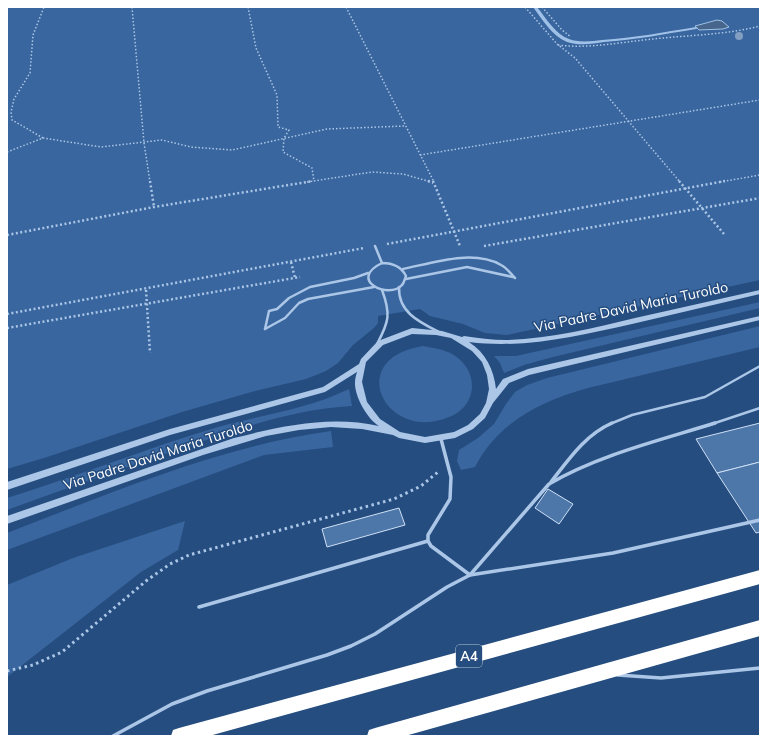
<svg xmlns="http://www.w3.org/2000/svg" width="767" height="743" viewBox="0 0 767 743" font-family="Mulish,sans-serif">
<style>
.green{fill:#39669e}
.water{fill:#48668b;stroke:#a0c1e7}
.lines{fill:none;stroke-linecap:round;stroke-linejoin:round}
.stream{fill:#a0c1e7;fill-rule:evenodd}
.building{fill:#4d76a9;stroke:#cfe0f5}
.path-far2{stroke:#abc6e6;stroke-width:1.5;stroke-dasharray:1.5 2;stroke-linecap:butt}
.path-far1{stroke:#abc6e6;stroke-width:2.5;stroke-dasharray:2 2.5;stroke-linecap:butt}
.path{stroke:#abc6e6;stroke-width:3;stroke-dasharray:2.5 3.5;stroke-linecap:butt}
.service-far1{stroke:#abc6e6;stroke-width:2.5}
.service{stroke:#abc6e6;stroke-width:3.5}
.tertiary{fill:#abc6e6;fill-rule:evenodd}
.motorway{fill:#fff;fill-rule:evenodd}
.tree{fill:#829ec0}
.labels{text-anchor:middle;stroke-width:3;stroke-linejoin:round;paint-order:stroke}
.shield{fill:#254d80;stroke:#becad9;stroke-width:1}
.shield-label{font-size:13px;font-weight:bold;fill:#fff}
.street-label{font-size:14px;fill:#fff;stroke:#254d80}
</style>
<rect width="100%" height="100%" fill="#254d80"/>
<!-- green -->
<g class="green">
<path d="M7,7H760V280L507,335L485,333L463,324L430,316L420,309L378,316V323L374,328L353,345L338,363L326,371L306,379L255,391L182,412L44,458L7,469Z"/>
<path d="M760,302V308L553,357L524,365L504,373L500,363L494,356H516Z"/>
<path d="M760,326V347L588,388C541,401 498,422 475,467L461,470L457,461L459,450L478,438L494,424L506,404L515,392L527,385L547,378Z"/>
<path d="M423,346C433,348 443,349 452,354C472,365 479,390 464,407C457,414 449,418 440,420C383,436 346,358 423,346Z"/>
<path d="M349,389L352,406C293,409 235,430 179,449C121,469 64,489 7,510V498C78,476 147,448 218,427C261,415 308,409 349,389Z"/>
<path d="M331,431L333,447L264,455L7,550V533C111,493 220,446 331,431Z"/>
<path d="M185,521L178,550L141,572L7,677V585L73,558Z"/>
</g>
<!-- water -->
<path class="water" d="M717,20L722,21L729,27L723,29L699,30L695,26Z"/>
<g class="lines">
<!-- stream -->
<path class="stream" d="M533,7H537C546,18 555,34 569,39C579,43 592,41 602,40C634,38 665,32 696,27L698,28L696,29C665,34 635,40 604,42C593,44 579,46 567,42C552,36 542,19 533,7Z"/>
</g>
<!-- building -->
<g class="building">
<path d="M760,423V462L717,473L696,439Z"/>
<path d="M760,462V532L756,533L717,473Z"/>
<path d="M548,489L573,504L559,524L535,508Z"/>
<path d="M399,508L405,525L327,547L322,529Z"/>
</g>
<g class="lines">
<!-- path-far2 -->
<g class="path-far2">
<path d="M132,7L144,143L150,182"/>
<path d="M248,7L256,48L277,95L278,127L289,130L284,138L283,152L312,168L314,181"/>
<path d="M346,7L434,182"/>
<path d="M525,7L557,44L575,58L680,182"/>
<path d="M542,7L562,30L571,37"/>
<path d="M558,45C590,49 621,42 653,39C689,35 725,35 760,26"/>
<path d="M43,138L12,120L11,112L14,99L30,73L33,35L44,7"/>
<path d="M7,152L43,138L101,147L162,140L191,147L232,150L327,129L405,126"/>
<path d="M420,155L760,100"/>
<path d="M307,182L372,172L403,174L431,182"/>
<path d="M720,182L760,175"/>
</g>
<!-- path-far1 -->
<g class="path-far1">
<path d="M150,181L154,207"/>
<path d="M428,181L433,183"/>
<path d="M433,181L460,246"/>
<path d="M679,181L724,234"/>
<path d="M7,235L154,207L313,181"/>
<path d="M387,244L725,181"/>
<path d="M484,246L760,198"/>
<path d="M291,262L295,278"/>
<path d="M146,290L150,353"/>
<path d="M7,314L364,248"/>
<path d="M7,328L300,277"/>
</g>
<!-- path -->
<path class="path" d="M7,671L33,665L62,652L146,581L170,564L189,555L394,499L421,486L438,472"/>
<!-- service-far1 -->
<g class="service-far1">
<path d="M375,246L382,263"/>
<path d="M382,263C393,263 401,266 406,276C405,278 404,283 402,285C389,300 347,280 382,263Z"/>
<path d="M403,269C432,263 473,249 501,265C507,268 511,274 515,278"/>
<path d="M406,279L467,267L513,277"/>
<path d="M399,287C398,312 419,322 439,332"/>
<path d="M265,329L269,311L277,309L289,298L310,287L354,278L368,273"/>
<path d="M265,329L285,318L299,303L308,299L374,287"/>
<path d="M377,344C389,322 391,314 382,290"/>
<path d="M610,424L632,415L705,397L760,366"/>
<path d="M712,424L760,408"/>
</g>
<!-- service -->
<g class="service">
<path d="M441,439L451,477L450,499L428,535V541L431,546L470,575L549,484C598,455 661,440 715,423"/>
<path d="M551,482C569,459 585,435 612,423"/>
<path d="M199,607L428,541"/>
<path d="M618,675L661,678L760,668"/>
<path d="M113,736L172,704L207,691L327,655L351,646L375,634L447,587L470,575L613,553L760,520"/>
</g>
<!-- tertiary -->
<path class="tertiary" d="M760,290V294C717,304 675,314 632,324C578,336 525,349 469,342C486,353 494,370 496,389L503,379L528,369L760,316V320L529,375L509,383L493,403L485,418L473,429L455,438L425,443L399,438L393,435L362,429L331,427L299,430L266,436L203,455L7,524V516L234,438C282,426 330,415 379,426C367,419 354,395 355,382C355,379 356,375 357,372L325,392L170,435L7,490V482L170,429L323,387L359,364L361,359L378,341L412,328L442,331L462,337L464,336C478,338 492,340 506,340C550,339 593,328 635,318C677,309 718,299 760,290ZM412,334L436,335L451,338L472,351L482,362L487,375L489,389L486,403L480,414L468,425L454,432L425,437L400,432L380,419L367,402L362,382L366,362L383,345Z"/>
<!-- motorway -->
<g class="motorway">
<path d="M760,570V584L209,736H171L173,730L179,728Z"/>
<path d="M760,620V636L405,736H367L369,730L375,728Z"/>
</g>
</g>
<!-- trees -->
<circle class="tree" cx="739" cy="36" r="4"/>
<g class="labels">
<!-- shield labels -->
<rect class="shield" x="456" y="645" width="26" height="22" rx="3"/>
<g class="shield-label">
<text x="469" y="661">A4</text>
</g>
<!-- street labels -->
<g class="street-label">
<text transform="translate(631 307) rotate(-12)" y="5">Via Padre David Maria Turoldo</text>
<text transform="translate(158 455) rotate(-18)" y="5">Via Padre David Maria Turoldo</text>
</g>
</g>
<!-- border -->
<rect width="767" height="743" fill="none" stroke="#ffffff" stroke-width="16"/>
</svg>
